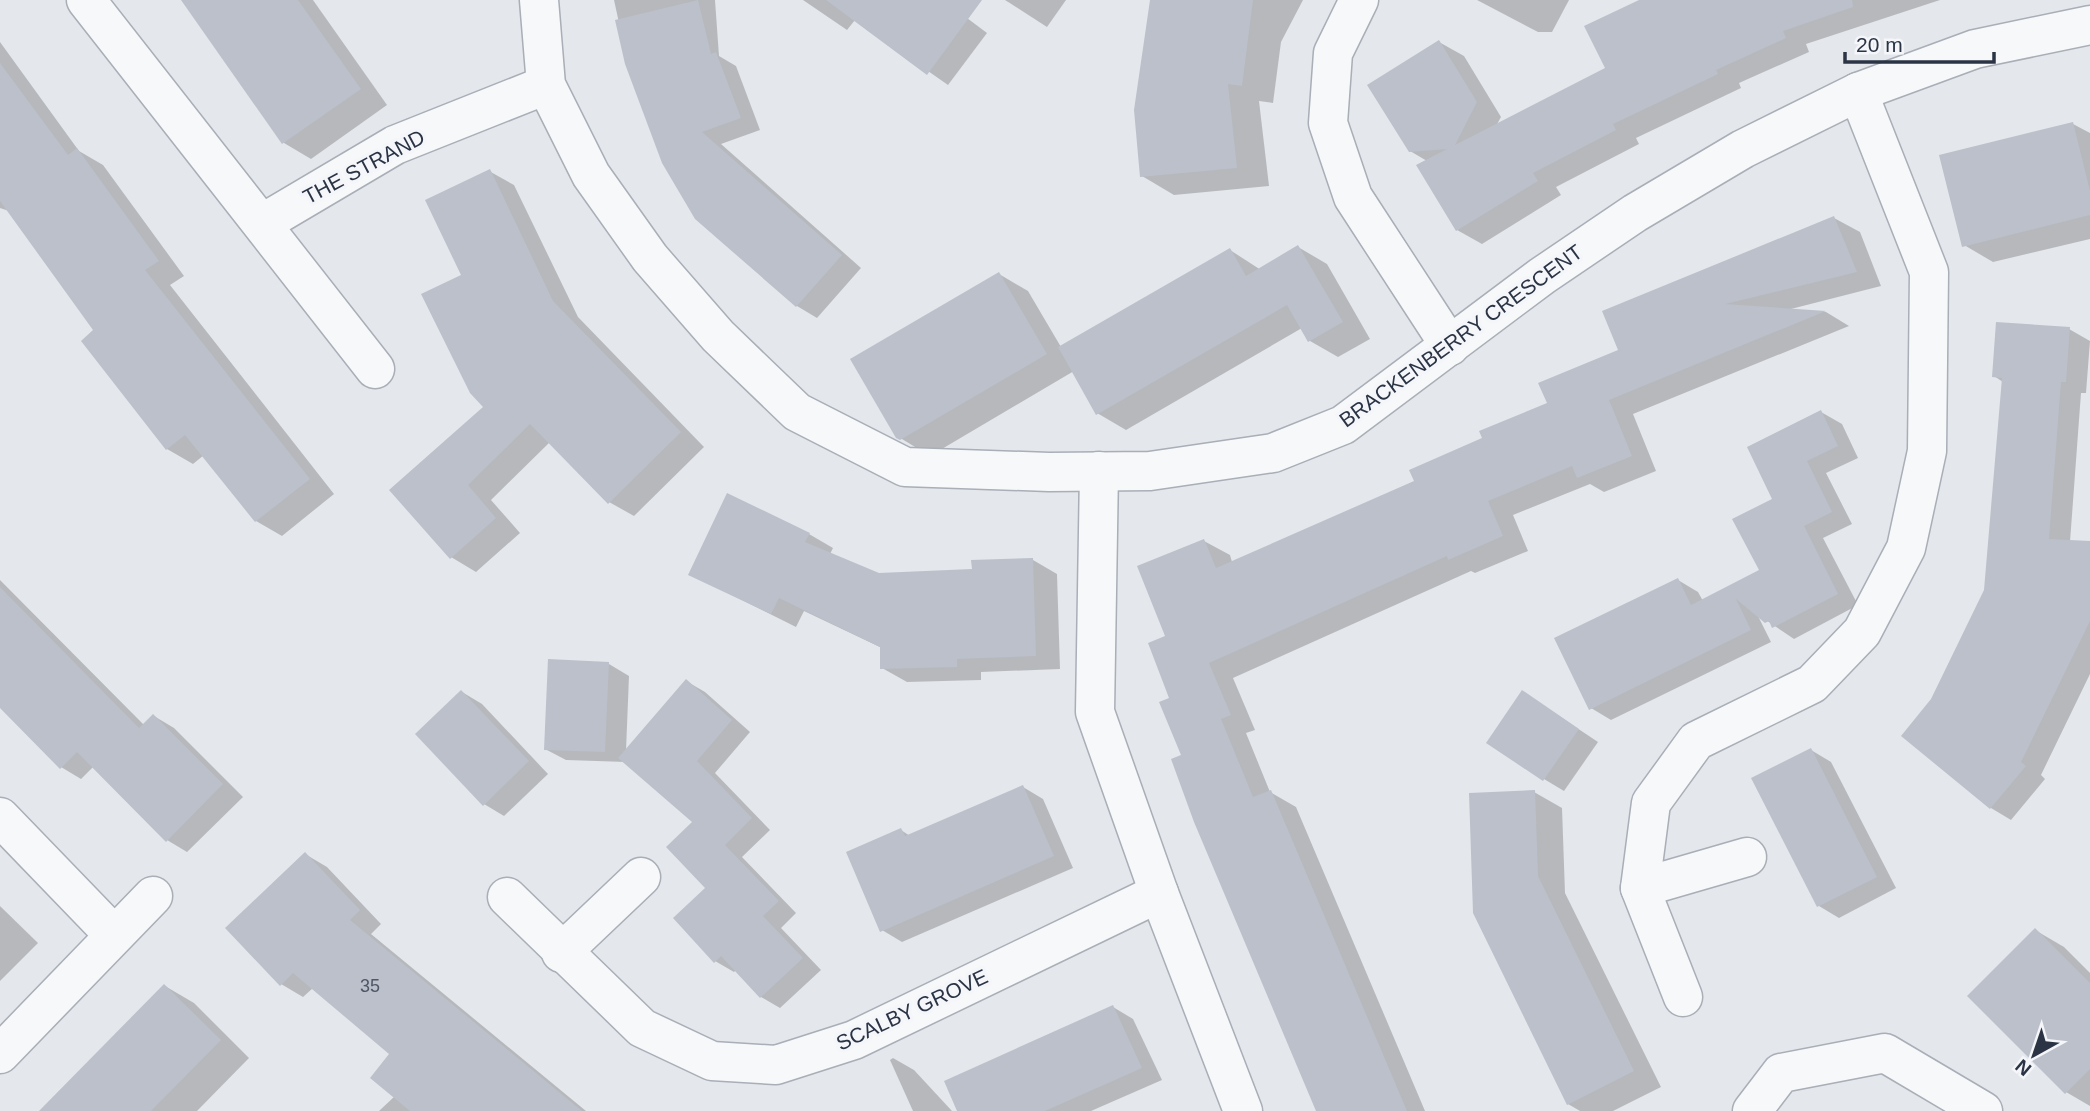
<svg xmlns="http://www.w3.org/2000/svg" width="2090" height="1111" viewBox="0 0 2090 1111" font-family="Arial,sans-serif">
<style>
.shadow{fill:#0003}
.building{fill:#bbc0ca}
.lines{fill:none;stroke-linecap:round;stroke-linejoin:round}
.street-casing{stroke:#a9aeb7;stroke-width:41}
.street{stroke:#f7f8fa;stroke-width:38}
.labels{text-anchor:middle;stroke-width:7;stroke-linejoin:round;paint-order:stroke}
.number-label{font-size:18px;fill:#4f5766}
.street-label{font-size:21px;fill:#2b3445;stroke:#f4f6f9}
</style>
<rect width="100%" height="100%" fill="#e4e7ec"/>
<!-- shadow -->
<g class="shadow">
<path d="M183,0H313L387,105L311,159L284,143Z"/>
<path d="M614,0H715L719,56L736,66L760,130L721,144L861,268L817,318L797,306L628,64Z"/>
<path d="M803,0H943L987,33L948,85L855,20L847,30Z"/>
<path d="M1005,0H1066L1047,27Z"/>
<path d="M1152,0H1303L1281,42L1273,103L1259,101L1269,186L1174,195L1142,176Z"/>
<path d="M1477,0H1569L1552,32H1538Z"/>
<path d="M1643,0H1940L1806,44L1809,52L1739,83L1741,88L1636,138L1639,144L1556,187L1561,195L1482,244L1457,230L1427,161L1410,151L1439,42L1464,56L1501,117L1496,126L1608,69Z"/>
<path d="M0,42L79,151L103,165L184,276L170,285L334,494L282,536L256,521L204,455L193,464L167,449L96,331L9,211L0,208Z"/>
<path d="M2073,124L2090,133V239L1993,262L1964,245Z"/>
<path d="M489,171L514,185L578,317L704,447L634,516L609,502L550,442L491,500L520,533L476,572L451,557L485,407L463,275Z"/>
<path d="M1834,218L1860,232L1881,286L1787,310L1826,312L1849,326L1633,414L1656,471L1604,492L1590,484L1513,515L1528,551L1475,573L1471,571L1233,678L1255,730L1246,733L1270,792L1296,807L1425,1111H1318L1183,756L1172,699L1167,637L1204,541L1230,555L1232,562L1416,482L1484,439L1549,404L1621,351Z"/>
<path d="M1298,247L1327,264L1370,339L1338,357L1310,341L1302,328L1126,430L1097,413L1074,371L930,456L897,436L999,274L1028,291L1061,347L1230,250L1261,270Z"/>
<path d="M2069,329L2090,341L2086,393H2081L2070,542L2090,543V674L2041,775L2045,779L2011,820L1991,808L1933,700L1986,590L2003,382L1994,376Z"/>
<path d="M1821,412L1842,424L1858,458L1826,473L1852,524L1823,538L1858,605L1794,639L1757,614L1771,642L1611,720L1591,708L1678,580L1698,592L1703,601L1761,571L1775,499Z"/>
<path d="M809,534L833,548L830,554L879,575L973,571L1033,560L1057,574L1060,669L981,672V680L907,682L882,668V648L804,611L796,627L690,574Z"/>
<path d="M0,580L144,725L154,716L174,728L243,797L187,852L167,840L94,766L81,779L61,767L0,706Z"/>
<path d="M609,664L629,676L626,751L686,681L705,692L750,732L715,773L770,830L742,857L796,913L781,928L821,970L780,1008L761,997L736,970L734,972L715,961L708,888L695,822L626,762L566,760L545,749Z"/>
<path d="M462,692L482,704L548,774L504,816L484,804Z"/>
<path d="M1523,692L1598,742L1564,791L1544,779Z"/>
<path d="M1811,750L1831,762L1896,888L1839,918L1819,906Z"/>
<path d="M1023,787L1043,799L1073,868L902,942L882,930L901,830L910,836Z"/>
<path d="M1534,792L1562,808L1565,893L1661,1087L1613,1111H1580L1568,1104L1475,912Z"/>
<path d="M305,854L327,867L381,924L371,934L586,1111H379L395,1096L392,1054L313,988L303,997L281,984Z"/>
<path d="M0,906L38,943L0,981Z"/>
<path d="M2035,930L2064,947L2090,973V1106L2066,1092Z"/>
<path d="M165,986L194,1003L249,1058L197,1111H50Z"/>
<path d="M1113,1007L1133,1019L1162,1080L1091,1111H959Z"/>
<path d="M893,1058L914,1070L952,1111H913L890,1060Z"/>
</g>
<!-- building -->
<g class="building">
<path d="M181,0H298L361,89L282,144Z"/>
<path d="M698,0L711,54L716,52L741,118L702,132L842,255L796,307L695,219L662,163L625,64L615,20Z"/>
<path d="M826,0H982L927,75Z"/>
<path d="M1150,0H1253L1242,86L1228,84L1237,168L1140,177L1134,110Z"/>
<path d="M1639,0H1852L1853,7L1783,31L1786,38L1716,70L1718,74L1613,124L1616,130L1533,173L1538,181L1456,231L1416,165L1447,149L1409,152L1367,85L1439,40L1477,102L1455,145L1605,68L1584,26Z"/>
<path d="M0,63L68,155L77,148L159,261L145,270L310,479L255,522L185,435L166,450L81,341L93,330L0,201Z"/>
<path d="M2073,122L2090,191V215L1962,247L1939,155Z"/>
<path d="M490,169L553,301L681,432L608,504L530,424L468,485L496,518L450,559L389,490L483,407L470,393L421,294L461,275L425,200Z"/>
<path d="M1834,216L1857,272L1725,304L1826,311L1609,400L1632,456L1577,478L1572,466L1488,501L1503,536L1448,560L1447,556L1209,663L1231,715L1221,719L1253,797L1271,790L1407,1111H1316L1194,822L1171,759L1181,755L1159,702L1169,698L1148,643L1165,636L1137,566L1204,539L1216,568L1414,481L1409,470L1482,438L1479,431L1547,403L1538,383L1618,350L1602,311Z"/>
<path d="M1298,245L1343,322L1308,342L1287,305L1096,415L1058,347L1230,248L1246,276Z"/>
<path d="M999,272L1047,354L900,440L896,438L850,359Z"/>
<path d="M1996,322L2070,327L2066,382H2061L2049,539L2090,541V621L2021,762L2026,766L1990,809L1901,736L1931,699L1984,590L2002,378L1992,377Z"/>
<path d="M1821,410L1838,446L1807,461L1832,512L1804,526L1838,594L1772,628L1769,621L1765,623L1736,599L1751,630L1589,710L1554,638L1678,578L1691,605L1759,570L1732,519L1772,499L1747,447Z"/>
<path d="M727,493L810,533L805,542L879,573L972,569L971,560L1033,558L1036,656L957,659V667L880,669V647L779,598L771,614L688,575Z"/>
<path d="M0,587L139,728L153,714L223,784L166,842L77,752L60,769L0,708Z"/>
<path d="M548,659L609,662L605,752L544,750Z"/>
<path d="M686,679L732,720L697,761L752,818L725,845L779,901L763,916L803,958L760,998L721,956L714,963L673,918L705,888L666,847L692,822L618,758Z"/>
<path d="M461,690L529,761L483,806L415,734Z"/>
<path d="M1522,690L1579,729L1543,781L1486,743Z"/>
<path d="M1811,748L1877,877L1817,907L1751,778Z"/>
<path d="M1023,785L1054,856L880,932L846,852L901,828L905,836Z"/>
<path d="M1535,790L1538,876L1634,1071L1567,1105L1473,913L1469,793Z"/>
<path d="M305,852L360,910L350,920L582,1111H410L370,1078L389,1054L293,973L280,986L225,928Z"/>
<path d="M2035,928L2090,983V1069L2065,1094L1967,996Z"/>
<path d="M164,984L221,1040L151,1111H39Z"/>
<path d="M1113,1005L1142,1068L1045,1111H957L944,1081Z"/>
</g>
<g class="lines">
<defs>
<g id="street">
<path d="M86,0L375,369"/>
<path d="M539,0L546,85L591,175L650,258L718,336L797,412L905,467L1049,472L1150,471L1273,453L1343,425L1542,276L1635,213L1743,149L1858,92L1975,49L2090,25"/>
<path d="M1359,0L1333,53L1328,123L1353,197L1450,346"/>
<path d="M263,223L395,145L546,85"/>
<path d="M1099,471L1095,712L1159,893L1243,1111"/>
<path d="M0,817L114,935"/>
<path d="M1640,888L1747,857"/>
<path d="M507,897L642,1028L712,1061L776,1065L854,1040L1159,893"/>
<path d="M561,953L641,877"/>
<path d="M1683,997L1640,888L1651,803L1696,741L1812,684L1862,632L1906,548L1927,451L1929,272L1858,92"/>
<path d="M0,1054L153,896"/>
<path d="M1752,1111L1781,1073L1885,1053L1983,1111"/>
</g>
</defs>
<!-- street casing -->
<use href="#street" class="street-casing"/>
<!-- street -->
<use href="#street" class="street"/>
</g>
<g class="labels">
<!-- number labels -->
<g class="number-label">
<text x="370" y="992">35</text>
</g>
<!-- street labels -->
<g class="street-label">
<text transform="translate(364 167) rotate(-28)" y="7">THE STRAND</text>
<text transform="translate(1461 336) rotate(-36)" y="7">BRACKENBERRY CRESCENT</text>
<text transform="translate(912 1010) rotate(-25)" y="7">SCALBY GROVE</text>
</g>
</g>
<!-- north arrow -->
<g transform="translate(2034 1055) rotate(220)" stroke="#f4f6f9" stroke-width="5" paint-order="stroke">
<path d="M0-5L12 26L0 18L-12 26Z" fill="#2b3445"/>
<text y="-10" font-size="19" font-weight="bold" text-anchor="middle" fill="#2b3445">N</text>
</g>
<!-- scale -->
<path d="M1845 52v10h149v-10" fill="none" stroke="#2b3445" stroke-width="3.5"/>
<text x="1856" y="52" font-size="21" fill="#2b3445" stroke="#f4f6f9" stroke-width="5" paint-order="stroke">20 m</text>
</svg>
